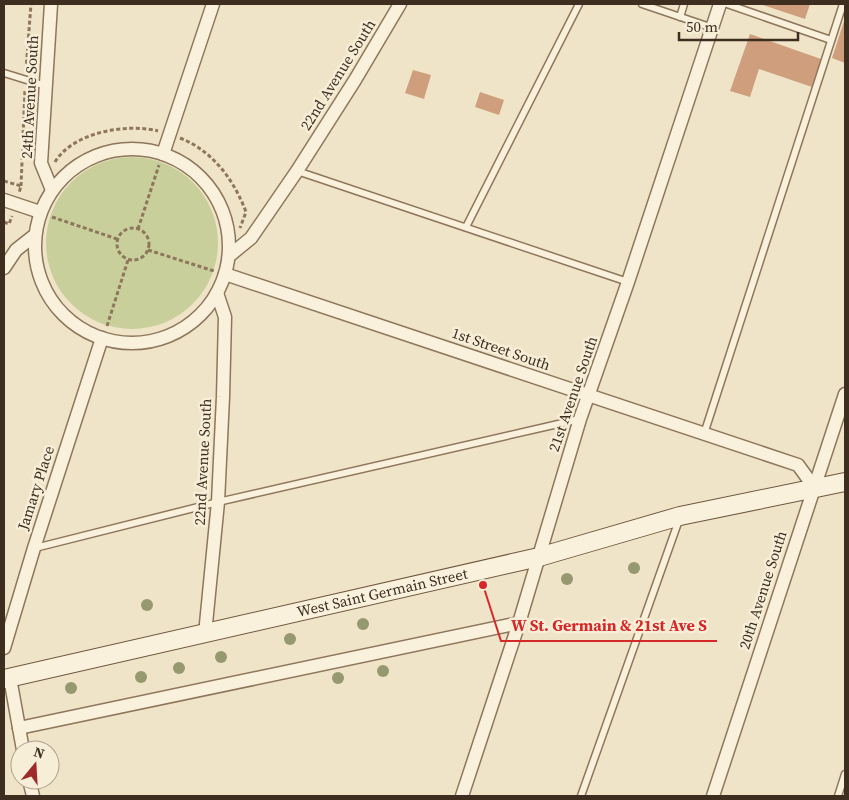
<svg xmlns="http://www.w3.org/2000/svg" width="849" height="800" viewBox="0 0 849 800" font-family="'Source Serif 4',serif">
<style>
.green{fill:#c9cf9b}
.building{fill:#cf9f7d}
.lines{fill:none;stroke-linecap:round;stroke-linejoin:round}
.lane-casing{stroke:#8d765c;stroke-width:9}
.street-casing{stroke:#8d765c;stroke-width:15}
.secondary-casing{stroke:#6f573f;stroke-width:20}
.path{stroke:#8d765c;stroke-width:3;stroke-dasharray:4 2.5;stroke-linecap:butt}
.lane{stroke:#faf1dc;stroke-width:6}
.street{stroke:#faf1dc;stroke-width:12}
.secondary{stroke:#faf1dc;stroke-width:18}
.tree{fill:#96986f}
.labels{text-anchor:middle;stroke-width:5;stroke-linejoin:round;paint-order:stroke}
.street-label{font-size:15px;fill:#3d2e20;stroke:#f7eed8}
.leader{fill:none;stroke:#d62828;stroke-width:2}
.callout-dot{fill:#d62828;stroke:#f7eed8;stroke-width:2}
.callout-label{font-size:16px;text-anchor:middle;font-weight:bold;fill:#d62828;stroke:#f7eed8;stroke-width:5;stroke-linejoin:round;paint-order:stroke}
</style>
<rect width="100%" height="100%" fill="#f0e4c8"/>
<!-- green -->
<circle class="green" cx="132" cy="243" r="86"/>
<!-- building -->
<g class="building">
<path d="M760,4H810L805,19Z"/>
<path d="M845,18V63L832,58Z"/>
<path d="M750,34L821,59L812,87L759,69L750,97L730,91Z"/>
<path d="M413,70L431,75L424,99L405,93Z"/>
<path d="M480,92L504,100L499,115L475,107Z"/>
</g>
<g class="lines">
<defs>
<g id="lane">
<path d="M642,4L713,28"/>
<path d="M727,4L831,40"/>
<path d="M680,17L684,4"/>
<path d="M4,73L46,86"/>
<path d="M297,171L628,282"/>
<path d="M466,227L579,4"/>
<path d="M704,434L843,4"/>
<path d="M35,548L218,502L580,419"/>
<path d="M581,796L679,520"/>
<path d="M838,796L845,774"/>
</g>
<g id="street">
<path d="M51,4L41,163L52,190"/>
<circle cx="132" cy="246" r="97"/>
<path d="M163,154L213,4"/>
<path d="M4,200L40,212"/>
<path d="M229,256L251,238L297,171L355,80L400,4"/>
<path d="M4,268L16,250L35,235"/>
<path d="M225,274L798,465L814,487"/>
<path d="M205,634L218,502L223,397L225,317L217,293"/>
<path d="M4,648L34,548L102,338"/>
<path d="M10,678L23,750"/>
<path d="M19,728L519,623"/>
<path d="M29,780L33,796"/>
<path d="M462,796L519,623L580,419L628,282L720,4"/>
<path d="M713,796L845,394"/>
</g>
<g id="secondary">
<path id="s1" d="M4,679L539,557L680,516L845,482"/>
</g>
</defs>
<!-- lane casing -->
<use href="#lane" class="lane-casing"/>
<!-- street casing -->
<use href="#street" class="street-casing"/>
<!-- secondary casing -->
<use href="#secondary" class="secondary-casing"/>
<!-- path -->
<g class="path">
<path d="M26,70L31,4"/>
<path d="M180,138C213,151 234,180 246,212L240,228"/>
<path d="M55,162C73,132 127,123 158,131"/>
<path d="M4,181L21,186L19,193"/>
<path d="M21,186L25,89"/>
<path d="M52,217L117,239"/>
<path d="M4,222L9,224L12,216"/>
<circle cx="133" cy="244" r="16"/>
<path d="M138,229L159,165"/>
<path d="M148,250L214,271"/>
<path d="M107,326L128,260"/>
</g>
<!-- lane -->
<use href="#lane" class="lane"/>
<!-- street -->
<use href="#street" class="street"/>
<!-- secondary -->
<use href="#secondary" class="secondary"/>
</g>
<!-- trees -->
<g class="tree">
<circle cx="634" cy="568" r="6"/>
<circle cx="567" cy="579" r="6"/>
<circle cx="147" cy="605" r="6"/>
<circle cx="363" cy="624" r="6"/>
<circle cx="290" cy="639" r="6"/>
<circle cx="221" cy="657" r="6"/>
<circle cx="179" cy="668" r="6"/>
<circle cx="383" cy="671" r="6"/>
<circle cx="141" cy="677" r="6"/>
<circle cx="338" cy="678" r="6"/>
<circle cx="71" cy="688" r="6"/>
</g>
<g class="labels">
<!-- street labels -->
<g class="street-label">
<text transform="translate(338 75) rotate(-58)" y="5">22nd Avenue South</text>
<text transform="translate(30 97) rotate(-87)" y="5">24th Avenue South</text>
<text transform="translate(501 349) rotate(19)" y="5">1st Street South</text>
<text transform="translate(573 394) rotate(-71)" y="5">21st Avenue South</text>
<text transform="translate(203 462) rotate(-87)" y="5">22nd Avenue South</text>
<text transform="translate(36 488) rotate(-72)" y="5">Jamary Place</text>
<text transform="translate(763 590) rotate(-72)" y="5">20th Avenue South</text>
<text dy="5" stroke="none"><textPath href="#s1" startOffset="388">West Saint Germain Street</textPath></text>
</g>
</g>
<!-- callouts -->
<path class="leader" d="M483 585L501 641H717"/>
<circle class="callout-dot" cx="483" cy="585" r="5"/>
<g class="callout-label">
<text x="609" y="631">W St. Germain &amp; 21st Ave S</text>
</g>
<!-- border -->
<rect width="849" height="800" fill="none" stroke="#3d2e20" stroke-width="10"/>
<!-- north arrow -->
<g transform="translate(35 765) rotate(18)"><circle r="24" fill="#f7eed8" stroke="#ada18e"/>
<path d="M0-4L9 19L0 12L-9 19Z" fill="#9e2a2b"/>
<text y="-8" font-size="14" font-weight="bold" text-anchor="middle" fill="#3d2e20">N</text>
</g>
<!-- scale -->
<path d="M679 32v8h119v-8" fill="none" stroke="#3d2e20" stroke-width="2.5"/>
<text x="686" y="32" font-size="15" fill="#3d2e20" stroke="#f7eed8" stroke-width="4" paint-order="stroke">50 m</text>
</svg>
